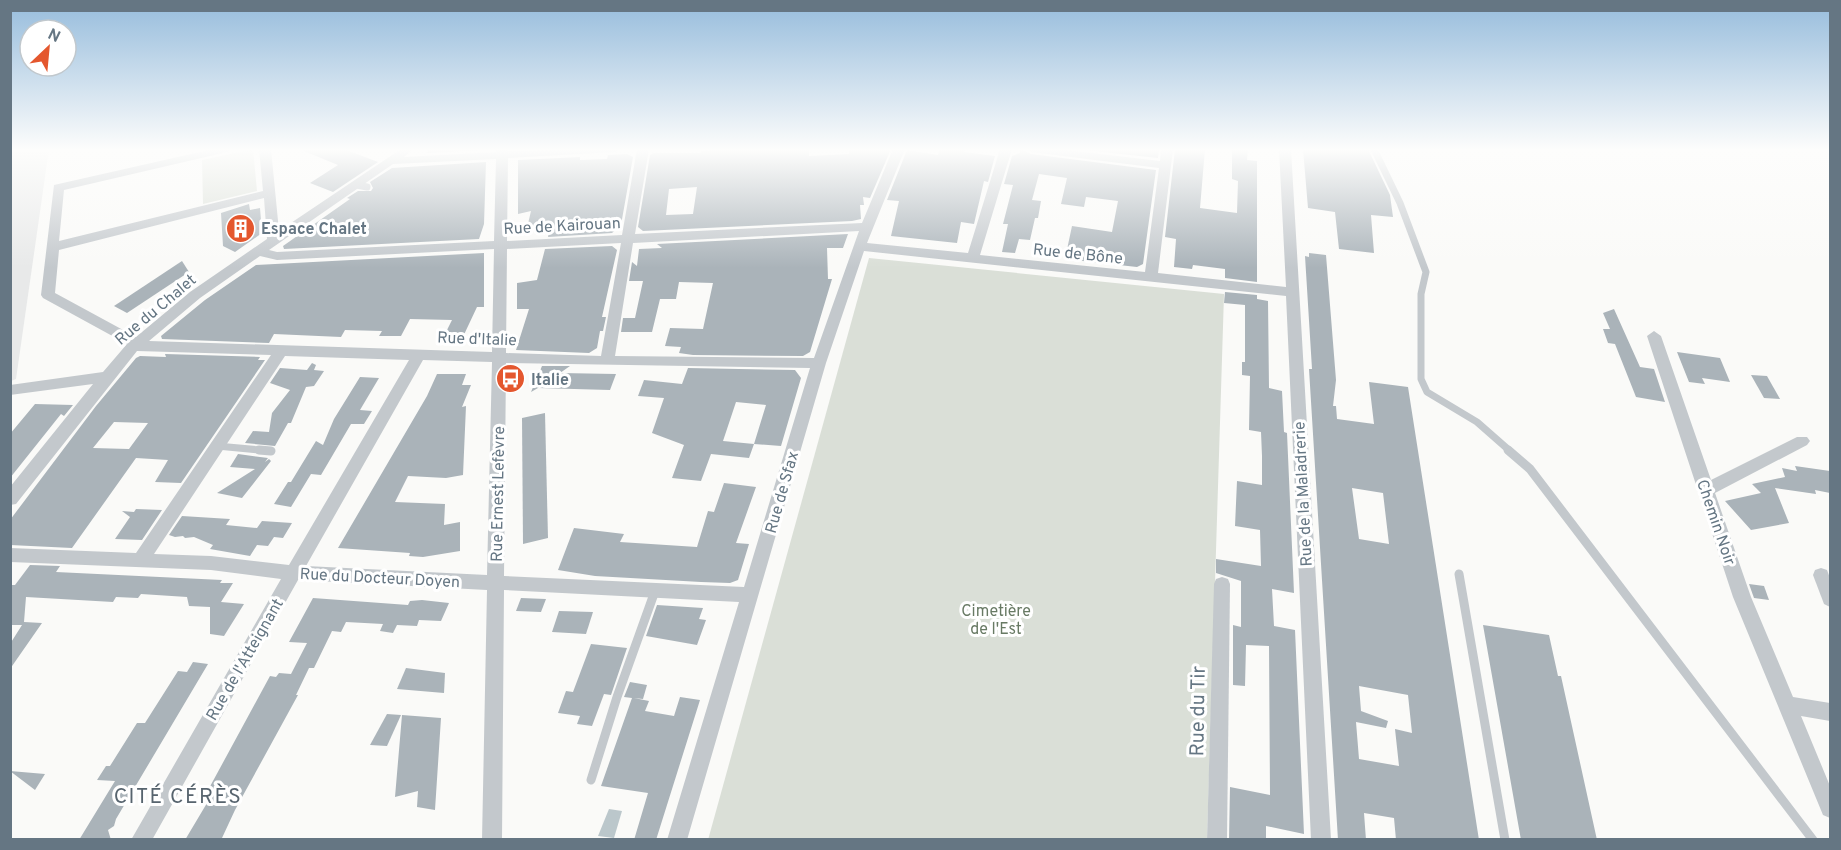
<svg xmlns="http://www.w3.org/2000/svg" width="1841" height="850" viewBox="0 0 1841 850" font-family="Overpass,sans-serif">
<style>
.built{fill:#e8e9e9}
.green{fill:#dadfd7}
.water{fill:#bbc7cb}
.building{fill:#aab3b9;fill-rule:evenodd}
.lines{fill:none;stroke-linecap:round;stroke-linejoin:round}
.service-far1{stroke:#c3c8cc;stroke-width:7}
.service{stroke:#c3c8cc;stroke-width:9}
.minor{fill:#c3c8cc;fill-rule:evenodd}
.labels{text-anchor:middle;stroke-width:6;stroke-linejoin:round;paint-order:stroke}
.street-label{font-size:16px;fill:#657683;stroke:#fff}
.poi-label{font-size:16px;font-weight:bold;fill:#657683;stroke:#fff;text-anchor:start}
.park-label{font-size:16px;fill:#687a64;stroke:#fff}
.near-street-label{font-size:20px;fill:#657683;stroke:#fff}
.near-neighbourhood-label{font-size:21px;letter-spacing:1.5px;fill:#57646e;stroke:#fff}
</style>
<rect width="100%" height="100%" fill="#fafaf8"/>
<!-- built -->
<path class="built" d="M10,149H49L16,379L11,381Z"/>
<!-- green -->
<g class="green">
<path d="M253,149L257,191L203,204L202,160Z"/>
<path d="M869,258L1224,294L1207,839L708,840Z"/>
</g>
<!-- water -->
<path class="water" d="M609,809L622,811L614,838L598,836Z"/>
<!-- building -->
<g class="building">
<path d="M299,149H344L378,162L333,192L310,183L338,165Z"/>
<path d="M429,149H486V150L427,153Z"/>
<path d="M736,149H809V156L849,154V149H891L870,198L863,197L864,205H860L861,219L852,221L643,231L638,227L650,155L654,153H701V151ZM697,187L693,214L666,215L669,189Z"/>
<path d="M940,149H965L964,152L995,156L988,182L984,181L974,224L961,222L957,243L891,236L899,201L887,200L907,150L938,155Z"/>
<path d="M1020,149L1031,154L1156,170L1143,264L1137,267L1065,259L1072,226L1112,232L1118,201L1086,197L1084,207L1061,204L1067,178L1039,174L1032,200L1041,201L1038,218H1035L1030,240L1019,239L1015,253L1002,252L1008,224H1003L1013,185L1004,184L1012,156L1020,153Z"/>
<path d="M1075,149H1159L1158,158Z"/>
<path d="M1175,149H1205L1200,208L1237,213L1238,181L1232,179V149H1248L1247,160L1257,161V282L1225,278V269L1193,265L1192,269L1174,267L1176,239L1165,237Z"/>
<path d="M1303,149H1368L1390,195L1393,217L1371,215L1374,253L1339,249L1335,212L1308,208Z"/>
<path d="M627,154L633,157L621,225L612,233L548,237L550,227L527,228L531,211L518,214V160L580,157V160L607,159L608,155Z"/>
<path d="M486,162L484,224L479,239L284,249L283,246L350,199L347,198L358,191H371L373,188L370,182L392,168Z"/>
<path d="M249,204L250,210L260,208L262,233L235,252L223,246L221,213Z"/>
<path d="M848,234L843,248H827L828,279H832L810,352L803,356L693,355L679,353L681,347L665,346L670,328L703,329L713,283L679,282L676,299H660L652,332H621L623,318H635L643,281H629L632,262L637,266L639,249L662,248L657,244Z"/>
<path d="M612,246L617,250L602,317H606L603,331H600L597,348L589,353L516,350L529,309H517V283L537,280L545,249Z"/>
<path d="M484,253V307H477L461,341L442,340L452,320L410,319L401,336H379L382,331L345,330L341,337L274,334L269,343L162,339L161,336L205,300L256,265Z"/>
<path d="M1309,253L1326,255L1336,380L1333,406H1336L1337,419L1374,424L1369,382L1408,387L1479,840H1396L1394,818L1364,813L1366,840H1338L1309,369H1312L1305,256L1309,257ZM1352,488L1383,493L1389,544L1359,539ZM1359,686L1408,695L1412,733L1395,729L1399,766L1359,759L1356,722L1386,728L1388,721L1361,711Z"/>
<path d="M182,261L189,272L127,313L114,306Z"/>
<path d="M1225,292L1257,295V299L1268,301L1269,388L1282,391L1284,432L1287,433L1294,593L1272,589L1274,626L1295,630L1304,834L1266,826V840H1229L1230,787L1270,795L1269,646L1246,645L1245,686L1233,685V625L1241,627V581L1216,573V559L1261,566L1260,530L1235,526L1237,481L1262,485V456L1261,432L1249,430L1250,376L1242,375V362H1245V305L1224,303Z"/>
<path d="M1614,309L1640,367L1654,369L1665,402L1636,397L1615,344L1608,343L1603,329H1610L1603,313Z"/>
<path d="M1677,352L1720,358L1730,382L1702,378L1705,384L1689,382Z"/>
<path d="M165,354L260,357L258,360H265L181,483L155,482L168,460L136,458L72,548L10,545V520L96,406L136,358L140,356L166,357ZM114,422L148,423L129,449L93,448Z"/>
<path d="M312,363L316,365L314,370L324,371L314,386L306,387L291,423H288L275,446L245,443L253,431L269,432L272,413L290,390L270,383L280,368L307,370Z"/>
<path d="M542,366H570L560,373L616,374L610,390L538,388L531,392Z"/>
<path d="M688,368L795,370L801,378L781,446L754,444L749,458L711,454L701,481L672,478L684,445L652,433L664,398L638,396L644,380L682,384ZM736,402L766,405L754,444L723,441Z"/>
<path d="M437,374H466L462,385H471L462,407L466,406L463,475L446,478L408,476L395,502L445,504L444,525L460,522V551L423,557L409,556L410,553L338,548L427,396Z"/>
<path d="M1751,375L1767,376L1780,399L1764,398Z"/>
<path d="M360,377L379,378L360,410L372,411L364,424H351L321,475L311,474L291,507L274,504L288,482H291L316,441L323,445L334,419Z"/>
<path d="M35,404L73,405L64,416L61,414L10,478V434Z"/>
<path d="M545,413L548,538L523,544L522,418Z"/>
<path d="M238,454L268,458L265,462L269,459L271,461L242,498L217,493L255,469L230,467Z"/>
<path d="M1795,466L1830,471V493L1815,490L1816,494L1775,488L1789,523L1751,530L1725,501L1761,493L1752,484L1785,477L1782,468L1797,471Z"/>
<path d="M724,483L756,487L736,543L749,544L738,580L730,583L701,582L595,576L558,570L574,528L624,534L620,542L697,547L708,511L714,512Z"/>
<path d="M136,509L162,510L142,540L115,539L130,517L122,511L134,512Z"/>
<path d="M182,516L230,519L226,525L257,528L262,521L292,523L283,538L274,537L268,546L257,545L250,556L210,549L213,545L194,537L185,538L183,536L175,537L169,535Z"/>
<path d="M30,565L60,566L56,572L222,580L220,583H233L221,602L244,604L224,636L210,634V607L189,606L187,597L141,594L138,598L116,597L113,602L26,597L24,622L42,623L10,669V644L22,625H10V585H15Z"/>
<path d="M1749,584L1764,586L1769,600L1754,598Z"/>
<path d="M313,598L408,605L410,601L422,600L449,603L441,621L419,620L417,626L397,625L393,633L380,631L383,624L346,622L341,632L332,631L314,668H309L296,695H298L235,810L222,838L185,840L213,793L207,792L270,676L276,677L279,673L291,674L307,643L289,642Z"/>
<path d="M521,598L546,599L541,612L516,611Z"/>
<path d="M657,605L703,608L699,619L706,620L697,645L646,636Z"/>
<path d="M559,611L593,612L586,634L552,632Z"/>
<path d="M1483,625L1549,635L1558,676H1561L1597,840H1521Z"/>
<path d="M591,644L627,648L611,695L604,694L592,726L577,724L580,716L558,713L566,691L573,692Z"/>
<path d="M193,662L208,664L116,819L114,826L108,830L111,840H79L115,781L97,780L106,766H110L137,723H145L178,671L187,672Z"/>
<path d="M406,668L445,673L444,693L397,689Z"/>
<path d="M630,682L647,685L643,699L634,698L649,701L645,711L674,716L680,697L700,700L656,840H634L648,793L601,786L632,698L624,697Z"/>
<path d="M387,714L401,715L387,746L370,745Z"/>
<path d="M402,715L441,718L435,810L417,807L418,791L395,797Z"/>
<path d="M10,771L45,774L35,790Z"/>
</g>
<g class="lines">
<!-- service-far1 -->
<g class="service-far1">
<path d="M1374,149L1400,203L1426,272L1421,294V379L1427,392L1477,422L1510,451"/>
<path d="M357,185L367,187"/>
<path d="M217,446L271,451"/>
</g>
<!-- service -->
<g class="service">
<path d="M259,450L271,451"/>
<path d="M1508,450L1530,469L1813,840"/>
<path d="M1459,574L1505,840"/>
<path d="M591,780L617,697L655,591"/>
</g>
<!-- minor -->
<g class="minor">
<path d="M213,149H233L227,152L64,190L59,241L263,191L259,149H271L279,231L401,149H414L404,157L496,152V149H508V151L621,149L615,152L508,158L507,241L622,235L637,149H649L635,234L862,223L893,149H905L867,243L968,253L1000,149H1012L980,255L1145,272L1159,168L1031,152L1025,149H1058L1160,161L1161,149H1173L1158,273L1286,287L1279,149H1291L1331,840H1311L1286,296L864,251L826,363L687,840H667L739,602L504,590L502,840H482L487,590L298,580L152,840H131L281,579L211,570L10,562V548L136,553L271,355L137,351L16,504L10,505V487L93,384L10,395V385L103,372L127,344L43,298L41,295L54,185ZM496,159L494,241L277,252L269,250L393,164ZM264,198L267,239L190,292L136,337L55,293L59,250ZM859,231L814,358L615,356L633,243ZM621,243L601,356L506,353L507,249ZM494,249L492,352L149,341L200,298L260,256L277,260ZM285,356L409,360L289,565L211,556L154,554ZM423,360L492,362L487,575L306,566ZM506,363L810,368L744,587L504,576Z"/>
<path d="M1654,331L1661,336L1711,480L1797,437H1807L1810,441L1807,445L1715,493L1751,597L1793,697L1830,703V721L1801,716L1830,786V818L1823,815L1733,597L1647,336Z"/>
<path d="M1821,568L1827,570L1830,578V607L1824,604L1813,575L1815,570Z"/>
<path d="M1222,577L1228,579L1230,584L1227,840H1207L1214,584L1216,579Z"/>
</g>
</g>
<!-- sky -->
<linearGradient id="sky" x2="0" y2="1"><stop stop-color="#96bcdc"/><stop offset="0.56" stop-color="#fdfdfc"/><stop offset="1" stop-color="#fdfdfc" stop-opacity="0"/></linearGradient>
<rect width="1841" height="268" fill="url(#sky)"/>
<!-- icons -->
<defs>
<symbol id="building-disc" viewBox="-11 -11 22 22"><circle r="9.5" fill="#e4572e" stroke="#fff"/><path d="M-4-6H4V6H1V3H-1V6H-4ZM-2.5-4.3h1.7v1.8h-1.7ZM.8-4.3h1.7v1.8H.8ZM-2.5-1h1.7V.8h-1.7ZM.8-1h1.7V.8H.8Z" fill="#fff"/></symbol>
<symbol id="bus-disc" viewBox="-11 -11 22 22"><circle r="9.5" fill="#e4572e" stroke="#fff"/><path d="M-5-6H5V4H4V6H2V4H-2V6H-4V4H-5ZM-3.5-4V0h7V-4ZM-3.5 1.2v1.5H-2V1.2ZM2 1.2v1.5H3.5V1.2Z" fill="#fff"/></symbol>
</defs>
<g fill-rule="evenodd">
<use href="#building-disc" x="224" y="212" width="33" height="33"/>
<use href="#bus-disc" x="494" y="362" width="33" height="33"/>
</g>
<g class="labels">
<!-- street labels -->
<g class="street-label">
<text transform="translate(562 225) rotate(-3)" y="6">Rue de Kairouan</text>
<text transform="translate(1078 253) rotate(6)" y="6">Rue de Bône</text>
<text transform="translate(155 309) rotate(-40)" y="6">Rue du Chalet</text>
<text transform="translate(477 338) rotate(2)" y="6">Rue d'Italie</text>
<text transform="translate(781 492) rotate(-74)" y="6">Rue de Sfax</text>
<text transform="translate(497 494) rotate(-89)" y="6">Rue Ernest Lefèvre</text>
<text transform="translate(1302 494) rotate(-93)" y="6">Rue de la Maladrerie</text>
<text transform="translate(1717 522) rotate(71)" y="6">Chemin Noir</text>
<text transform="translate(380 577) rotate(3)" y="6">Rue du Docteur Doyen</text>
<text transform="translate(244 659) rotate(-60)" y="6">Rue de l'Atteignant</text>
</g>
<!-- poi labels -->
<g class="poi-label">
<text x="261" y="234">Espace Chalet</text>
<text x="531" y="385">Italie</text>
</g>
<!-- park labels -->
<g class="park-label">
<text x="996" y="616">Cimetière<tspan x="996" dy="18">de l'Est</tspan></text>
</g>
<!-- near-street labels -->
<g class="near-street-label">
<text transform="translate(1197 711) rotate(-89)" y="7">Rue du Tir</text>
</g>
<!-- near-neighbourhood labels -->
<g class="near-neighbourhood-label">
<text x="178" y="803">CITÉ CÉRÈS</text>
</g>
</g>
<!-- border -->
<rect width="1841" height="850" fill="none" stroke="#657683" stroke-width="24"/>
<!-- north arrow -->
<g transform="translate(48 48) rotate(26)"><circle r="28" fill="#ffffff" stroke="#c1c8cd" stroke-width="1.5"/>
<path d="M0-4.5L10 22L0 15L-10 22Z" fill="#e4572e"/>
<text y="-9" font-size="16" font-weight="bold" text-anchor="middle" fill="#657683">N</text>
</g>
</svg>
